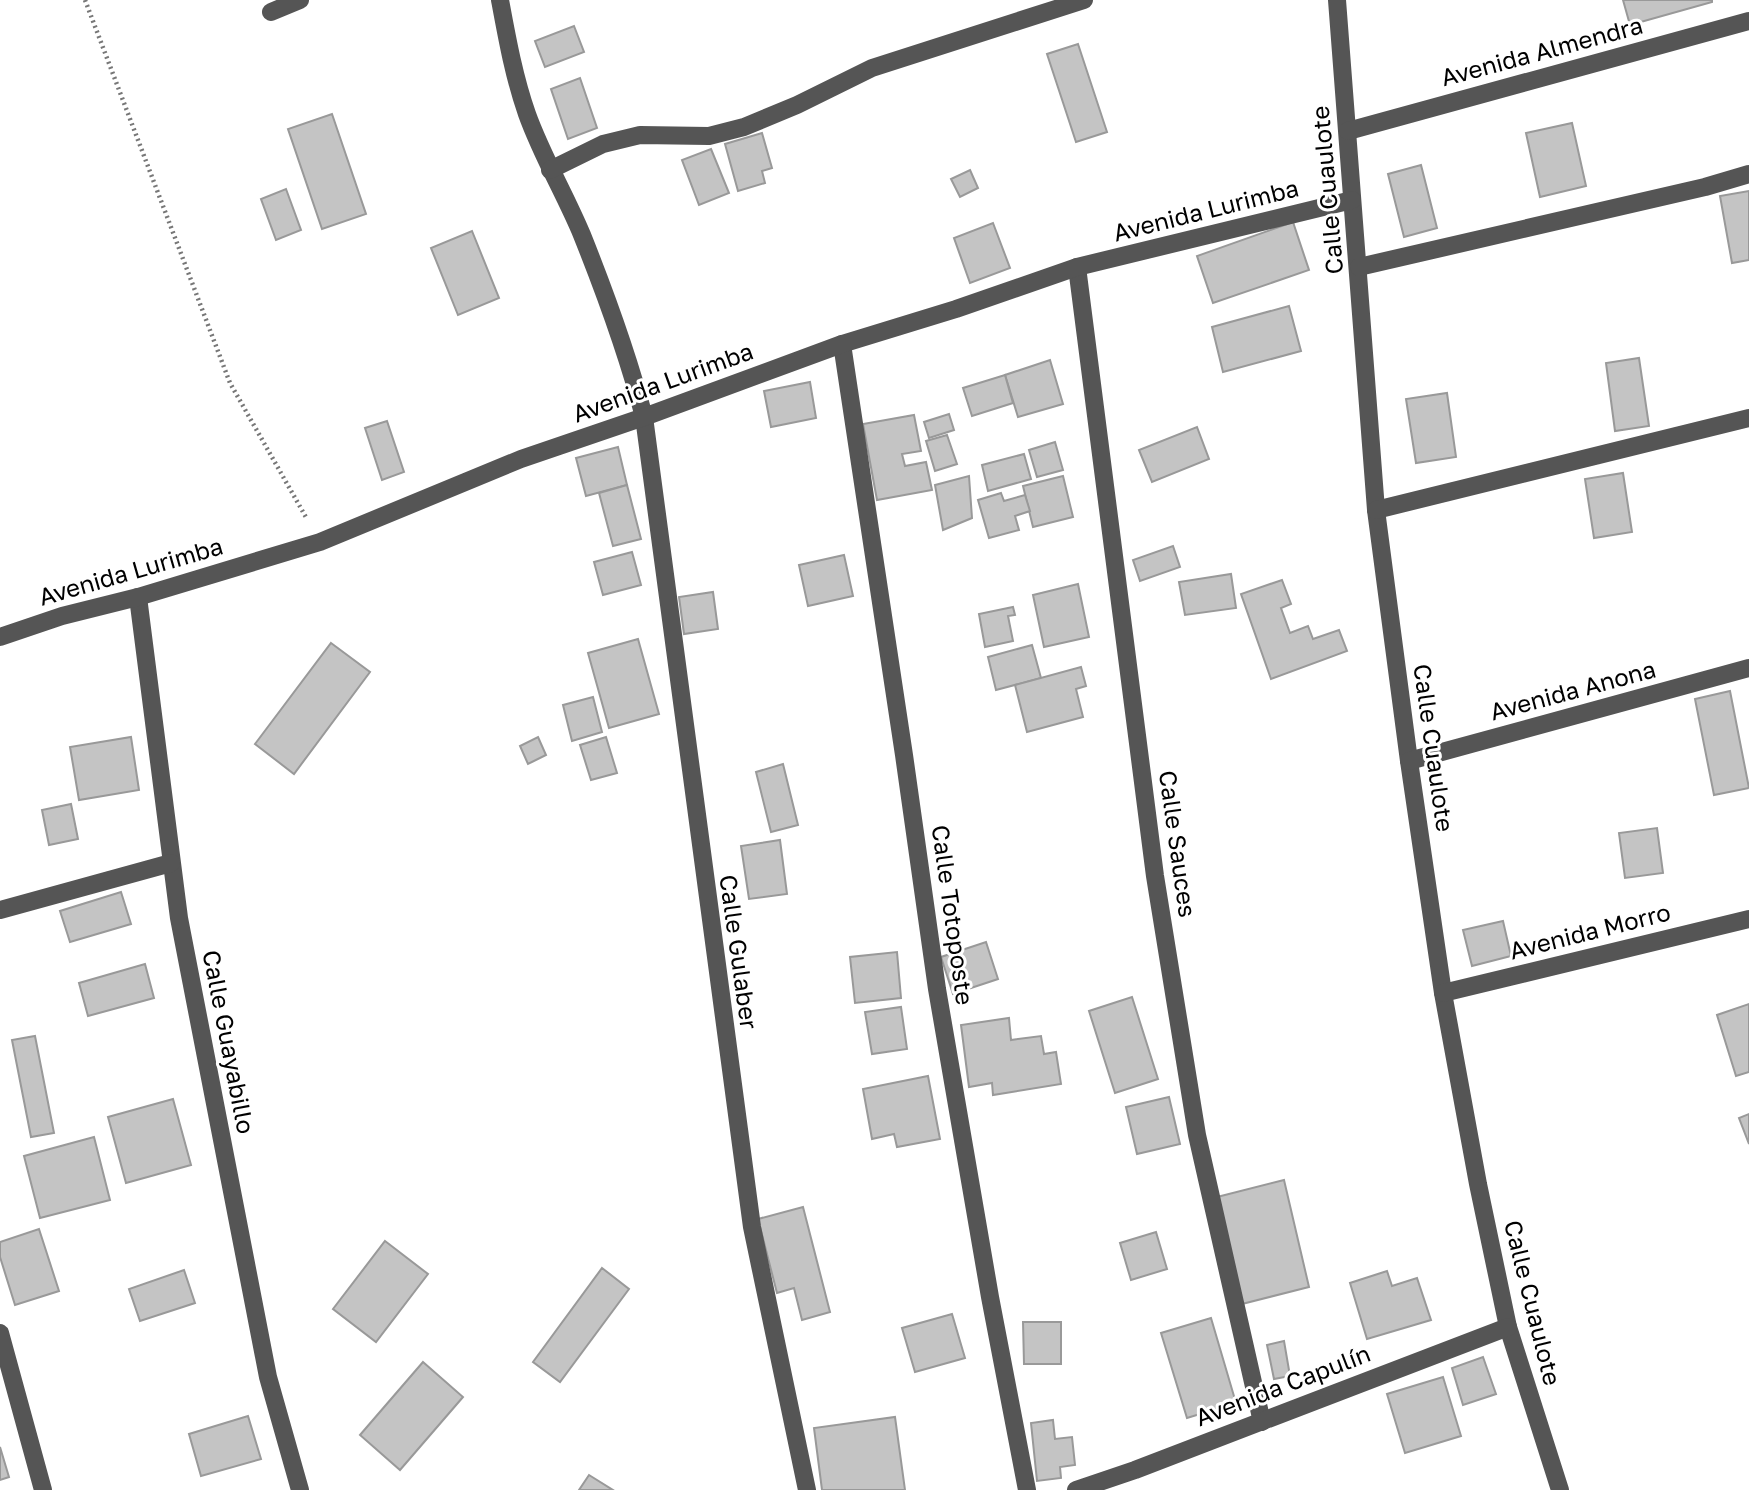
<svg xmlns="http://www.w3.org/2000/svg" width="1749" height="1490" viewBox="0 0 1749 1490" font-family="'Golos Text',sans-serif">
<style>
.building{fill:#c4c4c4;stroke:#999;stroke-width:2}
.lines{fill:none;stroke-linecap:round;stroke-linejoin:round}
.path{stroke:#777;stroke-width:4.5;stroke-dasharray:2 3.5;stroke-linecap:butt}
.minor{stroke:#555;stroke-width:18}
.labels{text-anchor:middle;stroke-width:6;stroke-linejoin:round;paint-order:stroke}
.street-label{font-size:24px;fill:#000;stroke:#fff}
</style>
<rect width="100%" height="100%" fill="#fff"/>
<!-- building -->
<g class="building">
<path d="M1623,0H1712V2L1630,25Z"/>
<path d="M574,26L584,52L545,67L535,41Z"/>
<path d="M1078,44L1107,132L1076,142L1047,54Z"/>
<path d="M580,78L597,128L568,139L551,89Z"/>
<path d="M332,114L366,214L322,229L288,129Z"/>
<path d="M1572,123L1586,186L1540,197L1526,133Z"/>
<path d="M762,133L772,168L762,171L765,183L738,191L725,144Z"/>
<path d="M711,149L729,193L699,205L682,160Z"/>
<path d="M1421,165L1437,228L1404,237L1388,174Z"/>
<path d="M970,170L978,188L960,197L951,179Z"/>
<path d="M286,189L301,230L276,240L261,199Z"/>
<path d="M1749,191V260L1732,263L1720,196Z"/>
<path d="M1293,222L1309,270L1213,303L1197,256Z"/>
<path d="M993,223L1010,268L970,283L954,238Z"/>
<path d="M472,231L499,298L458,315L431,248Z"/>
<path d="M1289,306L1301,351L1223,372L1212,327Z"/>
<path d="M1639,358L1649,426L1615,431L1606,363Z"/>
<path d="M1050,360L1063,404L1018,417L1005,375Z"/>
<path d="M1005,375L1013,403L972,416L963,388Z"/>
<path d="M810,382L816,418L771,427L764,391Z"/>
<path d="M1447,393L1456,457L1416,463L1406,399Z"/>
<path d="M949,414L954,430L929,438L924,422Z"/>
<path d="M914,415L921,451L902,454L905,466L926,462L932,490L877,500L863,424Z"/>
<path d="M387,421L404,472L382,480L365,428Z"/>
<path d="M1197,427L1209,459L1152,482L1139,450Z"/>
<path d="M947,435L957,464L935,471L926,441Z"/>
<path d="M1055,442L1063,470L1037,477L1029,450Z"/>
<path d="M618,447L627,485L586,496L576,458Z"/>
<path d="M1024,454L1031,479L988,491L982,465Z"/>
<path d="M1623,473L1632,532L1594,538L1585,479Z"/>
<path d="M969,476L972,518L943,530L935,485Z"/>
<path d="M1063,476L1073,517L1033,527L1023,486Z"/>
<path d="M627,485L641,539L613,546L599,493Z"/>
<path d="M1001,493L1004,501L1025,495L1030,511L1015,516L1019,530L989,538L978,500Z"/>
<path d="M1173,546L1180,567L1140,581L1133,560Z"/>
<path d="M632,552L641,585L603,595L594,562Z"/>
<path d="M844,555L853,596L808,606L799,565Z"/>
<path d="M1231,574L1236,608L1185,615L1179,582Z"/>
<path d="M1282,580L1291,604L1281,608L1290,633L1308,626L1313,639L1339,630L1347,651L1271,679L1241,594Z"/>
<path d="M1078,584L1089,637L1044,647L1033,595Z"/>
<path d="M713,592L718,629L684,634L679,597Z"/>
<path d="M1013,607L1015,615L1008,616L1013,641L985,647L979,614Z"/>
<path d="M638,639L659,714L609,728L588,653Z"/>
<path d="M331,643L370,672L294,774L255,744Z"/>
<path d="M1032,645L1041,678L996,690L988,657Z"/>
<path d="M1081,667L1086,686L1076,689L1083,717L1027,732L1015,685Z"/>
<path d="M1730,691L1749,788L1714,795L1695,699Z"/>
<path d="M593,697L602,732L572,741L563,705Z"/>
<path d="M131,737L139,790L79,800L70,747Z"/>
<path d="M538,737L546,755L528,764L520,746Z"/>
<path d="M606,737L617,773L591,780L580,745Z"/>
<path d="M783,764L798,825L771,832L756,772Z"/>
<path d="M71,804L78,839L49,845L42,810Z"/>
<path d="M1657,828L1663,873L1625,878L1619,833Z"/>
<path d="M780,840L787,894L749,899L741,846Z"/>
<path d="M121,892L131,924L70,942L60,911Z"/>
<path d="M1503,921L1511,956L1472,966L1463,930Z"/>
<path d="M986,942L998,979L953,994L941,957Z"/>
<path d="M897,952L901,998L855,1003L850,957Z"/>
<path d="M145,964L154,998L88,1016L79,983Z"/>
<path d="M1132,997L1158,1079L1115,1093L1089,1011Z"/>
<path d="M1749,1004V1072L1736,1076L1717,1015Z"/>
<path d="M901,1007L907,1049L872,1054L865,1012Z"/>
<path d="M1009,1018L1011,1040L1041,1036L1044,1054L1056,1052L1061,1084L993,1095L992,1083L969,1087L961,1025Z"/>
<path d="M35,1036L54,1133L31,1137L12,1040Z"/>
<path d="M928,1076L940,1139L897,1147L894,1134L872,1139L863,1089Z"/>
<path d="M1169,1097L1180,1144L1137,1154L1126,1107Z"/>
<path d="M173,1099L191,1165L126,1183L108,1117Z"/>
<path d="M1749,1114V1144L1739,1118Z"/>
<path d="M94,1137L110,1200L40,1218L24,1156Z"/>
<path d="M1284,1180L1309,1287L1242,1304L1217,1197Z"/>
<path d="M803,1207L830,1312L802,1320L794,1288L777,1293L758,1219Z"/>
<path d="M39,1229L59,1291L15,1305L0,1257V1242Z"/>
<path d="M1156,1232L1167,1269L1131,1280L1120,1243Z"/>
<path d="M385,1241L428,1274L376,1342L333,1309Z"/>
<path d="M602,1268L629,1289L560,1382L533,1362Z"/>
<path d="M184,1270L195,1303L140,1321L129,1289Z"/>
<path d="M1387,1271L1392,1286L1417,1278L1431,1320L1367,1339L1350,1283Z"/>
<path d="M952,1314L965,1358L915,1372L902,1328Z"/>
<path d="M1211,1318L1236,1403L1187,1418L1161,1333Z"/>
<path d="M1023,1322H1061V1364H1024Z"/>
<path d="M1284,1341L1290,1376L1274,1379L1267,1345Z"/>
<path d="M1483,1357L1496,1394L1463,1405L1452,1368Z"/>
<path d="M423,1362L463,1397L400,1470L360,1435Z"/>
<path d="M1443,1377L1461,1436L1405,1453L1387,1394Z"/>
<path d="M248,1416L261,1459L201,1476L189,1434Z"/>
<path d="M895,1417L905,1490H822L814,1428Z"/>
<path d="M1053,1420L1055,1439L1072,1437L1075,1465L1060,1467L1061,1478L1037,1481L1031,1423Z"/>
<path d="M0,1447L9,1477L0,1480Z"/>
<path d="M589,1475L613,1490H579Z"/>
</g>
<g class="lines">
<!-- path -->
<path class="path" d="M85,0L230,383L307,519"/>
<!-- minor -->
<g class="minor">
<path d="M500,0C507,38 514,77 527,114C542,156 565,194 582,235C606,295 628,355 644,417L752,1227L807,1490"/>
<path d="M1337,0L1376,510L1409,761L1443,993L1478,1184L1508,1327L1560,1490"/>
<path d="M271,12L300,0"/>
<path d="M1348,131L1749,21"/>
<path d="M550,170L603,144L640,135L709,136L744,127L797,105L872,68L1084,0"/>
<path d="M1077,267L1155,876L1197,1135L1262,1422"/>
<path d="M1359,267L1705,187L1749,174"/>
<path d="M842,344L904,755L937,989L990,1297L1027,1490"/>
<path d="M1376,510L1749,418"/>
<path d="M138,597L179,918L268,1377L300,1490"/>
<path d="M0,637L62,616L138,597L320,542L521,459L644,417L842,344L956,309L1077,267L1352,200"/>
<path d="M1409,761L1749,668"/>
<path d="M0,910L171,863"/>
<path d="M1443,993L1749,919"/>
<path d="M0,1333L43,1490"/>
<path d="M1076,1490L1135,1470L1508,1327"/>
</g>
</g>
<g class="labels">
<!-- street labels -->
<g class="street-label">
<text transform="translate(1542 52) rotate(-15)" y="8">Avenida Almendra</text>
<text transform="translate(1328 190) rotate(-95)" y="8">Calle Cuaulote</text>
<text transform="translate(1206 211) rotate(-14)" y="8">Avenida Lurimba</text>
<text transform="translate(663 383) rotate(-20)" y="8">Avenida Lurimba</text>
<text transform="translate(131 572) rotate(-16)" y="8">Avenida Lurimba</text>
<text transform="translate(1573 691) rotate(-15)" y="8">Avenida Anona</text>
<text transform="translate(1433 748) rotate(82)" y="8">Calle Cuaulote</text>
<text transform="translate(1177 844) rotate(82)" y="8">Calle Sauces</text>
<text transform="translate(952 915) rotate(82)" y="8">Calle Totoposte</text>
<text transform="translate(1590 932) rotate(-14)" y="8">Avenida Morro</text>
<text transform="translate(738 952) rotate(82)" y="8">Calle Gulaber</text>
<text transform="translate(228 1042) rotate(79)" y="8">Calle Guayabillo</text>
<text transform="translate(1532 1303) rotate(76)" y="8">Calle Cuaulote</text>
<text transform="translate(1283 1386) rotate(-21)" y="8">Avenida Capulín</text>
</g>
</g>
</svg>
